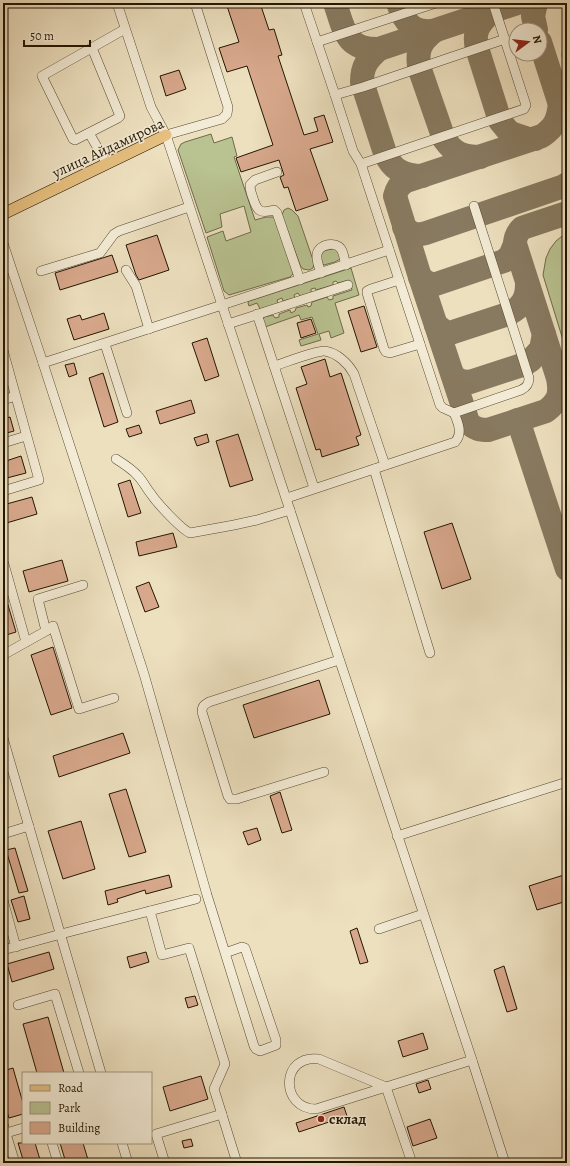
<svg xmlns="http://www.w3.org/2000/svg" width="570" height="1166" viewBox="0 0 570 1166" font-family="Alegreya,serif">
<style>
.green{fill:#b9c291;stroke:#6e6c49}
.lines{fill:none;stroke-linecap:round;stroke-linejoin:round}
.taxiway{stroke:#887a60;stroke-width:24}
.building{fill:#d8a88c;stroke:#231501}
.minor-casing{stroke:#564830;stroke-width:10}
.major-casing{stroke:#231501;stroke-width:12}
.minor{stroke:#f3ebd5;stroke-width:9}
.major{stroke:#e6c080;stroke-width:11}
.poi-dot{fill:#8f2418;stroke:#f3ebd5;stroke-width:1.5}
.labels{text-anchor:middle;stroke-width:3;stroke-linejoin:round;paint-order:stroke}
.street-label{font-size:15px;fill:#231501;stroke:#f3ebd5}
.poi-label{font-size:15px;font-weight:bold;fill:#231501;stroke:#f3ebd5;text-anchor:start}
</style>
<rect width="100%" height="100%" fill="#ede0bf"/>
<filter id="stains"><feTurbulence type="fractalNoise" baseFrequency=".005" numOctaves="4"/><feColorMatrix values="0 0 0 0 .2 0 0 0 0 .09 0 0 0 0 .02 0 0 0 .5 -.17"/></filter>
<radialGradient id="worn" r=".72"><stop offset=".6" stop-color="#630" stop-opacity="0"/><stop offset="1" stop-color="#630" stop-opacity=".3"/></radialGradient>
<!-- green -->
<g class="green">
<path d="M567,27V73L562,56L563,42Z"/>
<path d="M211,134L214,143L232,137L237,156L234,157L255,220L266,217H274L278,222L295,269L293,274L290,277L229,295L224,291L207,237L223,231L226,241L251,232L244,206L220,214L222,227L206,233L178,150L181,144L185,142Z"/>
<path d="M288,208L292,210L298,216L314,263L313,268L309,270L303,269L300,265L282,215L284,210Z"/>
<path d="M567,232V353L543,275L546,258L550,249L556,241Z"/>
<path d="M336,248L340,250V259L335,262L324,265L319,260L323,251Z"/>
<path d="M351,268L359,295L335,303L344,333L331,338L329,331L319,334L321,340L301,346L299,340L318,334L312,317L301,320L299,315L265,327L263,320L264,317L273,315L275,318L279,317V314L290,310L291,313L295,311L296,308L307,305L308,307L311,306L312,302L327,297L329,300L333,299V296L352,290L349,280L338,283L336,281L333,282V285L316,290L315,288L311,289V293L300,296L298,293L294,295L295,298L283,301L282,298L277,300L278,304L260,309L257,303L249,306L248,303L249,301Z"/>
</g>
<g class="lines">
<!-- taxiway -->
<g class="taxiway">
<path d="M335,3C344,29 345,50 379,49L517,3"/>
<path d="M398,3C404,22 412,33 434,31"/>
<path d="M491,12C479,24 473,31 477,48L500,121L509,132L516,135L528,139H535"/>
<path d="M536,30L533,16L536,3"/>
<path d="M434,31C420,43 417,49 419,67L444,139C454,153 462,157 480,157"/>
<path d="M540,42L565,120"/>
<path d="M379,49C367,60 362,66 362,82L385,153C392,170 404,176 422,176"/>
<path d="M560,104C558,120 555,127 542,136L406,181C399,185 397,189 395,196L420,277L468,422C474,429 480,430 488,430L546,411C559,401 561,394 558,378L515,244C515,237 517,233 522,228L567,213"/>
<path d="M404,227C411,234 416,236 426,233L564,186L567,184"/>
<path d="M420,277C425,282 429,284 436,284L504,261L510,256L515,244"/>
<path d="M436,325L445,332L450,333L508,314C522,307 527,299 527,284"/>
<path d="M453,375C457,381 463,382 470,382L525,364L531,360L541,349L544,334"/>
<path d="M518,420L567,569"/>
</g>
</g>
<!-- building -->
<g class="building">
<path d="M226,3H260L269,30L274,29L282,55L278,56L304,135L318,131L314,118L324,115L333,142L310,149L328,200L296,211L288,187L284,188L280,177L284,175L279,160L241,172L236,158L273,145L247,66L227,72L219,48L239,42Z"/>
<path d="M179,70L186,89L166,96L160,76Z"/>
<path d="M157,235L169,270L139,280L136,275L126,245Z"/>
<path d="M112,255L118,272L60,290L55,273Z"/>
<path d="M364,306L377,347L361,352L348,311Z"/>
<path d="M104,313L109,329L74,340L67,319L80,315L82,320Z"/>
<path d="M311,319L316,333L301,338L297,323Z"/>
<path d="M207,338L219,376L205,381L192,343Z"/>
<path d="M325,359L330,377L341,373L361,435L356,437L359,445L322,457L320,449L316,450L296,388L307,384L301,367Z"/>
<path d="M74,363L77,374L69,377L65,365Z"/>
<path d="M103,373L118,422L104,427L89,378Z"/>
<path d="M191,400L195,413L160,424L156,411Z"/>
<path d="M10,417L14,431L3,434V419Z"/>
<path d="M139,425L142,433L129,437L126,429Z"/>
<path d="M207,434L209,442L197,446L194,438Z"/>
<path d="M238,434L253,480L230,487L216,441Z"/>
<path d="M21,456L26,473L3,479V462Z"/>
<path d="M130,480L141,513L128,517L118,484Z"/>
<path d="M32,497L37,514L3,524V505Z"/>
<path d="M452,523L471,579L442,589L424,532Z"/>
<path d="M173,533L177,547L139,556L136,542Z"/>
<path d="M62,560L68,581L29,592L23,571Z"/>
<path d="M149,582L159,607L145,612L136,587Z"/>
<path d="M3,595H5L16,632L3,636Z"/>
<path d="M53,647L72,708L51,715L31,655Z"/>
<path d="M319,680L330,714L254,738L243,705Z"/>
<path d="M123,733L130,753L59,777L53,756Z"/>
<path d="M126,789L146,852L129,857L109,794Z"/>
<path d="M280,792L292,830L282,833L270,796Z"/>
<path d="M81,821L95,869L63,879L48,831Z"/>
<path d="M257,828L261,840L248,845L243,832Z"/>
<path d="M15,848L28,891L19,893L6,850Z"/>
<path d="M567,874V901L537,910L529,886Z"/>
<path d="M169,875L172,887L146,894L145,890L117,899L118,902L108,905L105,891Z"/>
<path d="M24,896L30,919L18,922L11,900Z"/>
<path d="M357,928L368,962L360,964L350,931Z"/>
<path d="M49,952L54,969L12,982L7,964Z"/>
<path d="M146,952L149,962L130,968L127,957Z"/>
<path d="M504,966L517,1009L507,1012L494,970Z"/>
<path d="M195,996L198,1005L188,1008L185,998Z"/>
<path d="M48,1017L64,1073H37L23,1024Z"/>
<path d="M423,1033L428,1049L403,1057L398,1041Z"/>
<path d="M13,1068L23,1103V1114L9,1118L3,1099V1071Z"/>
<path d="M201,1076L208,1099L170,1111L163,1087Z"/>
<path d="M428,1080L431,1089L419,1093L416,1084Z"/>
<path d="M344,1107L347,1116L299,1132L296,1123Z"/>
<path d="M430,1119L437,1138L413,1146L407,1127Z"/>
<path d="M191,1139L193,1146L184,1148L182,1141Z"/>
<path d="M18,1143H35L41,1163H24Z"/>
<path d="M60,1143H83L89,1163H66Z"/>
</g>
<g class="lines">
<defs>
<g id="minor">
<path d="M117,3L151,107L166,135L222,305L389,250"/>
<path d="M317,42L436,3"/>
<path d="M92,48L120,116L118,118L75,140L73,139L42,76L125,29"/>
<path d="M335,95L363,87L505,39"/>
<path d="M89,133L107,164"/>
<path d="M166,135L222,119L227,114L228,107L195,3"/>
<path d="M361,164L524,109L526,105L525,102L493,3"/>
<path d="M277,172L255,180L250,185C250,189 251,193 253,198C257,211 260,214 274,210L277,213L300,280"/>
<path d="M3,243L43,363L222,305L472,1060L316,1109C280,1109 280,1054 319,1059L386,1087L412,1163"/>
<path d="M126,270L136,286L149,329"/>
<path d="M41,271L100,253L114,234L119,231L189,207"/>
<path d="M321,273C319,267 316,260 317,254C319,244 336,241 341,249C344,253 344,260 346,265"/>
<path d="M399,280L371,289L367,291V293L384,349L386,352L390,353L420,344"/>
<path d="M257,314L314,488"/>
<path d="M228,324L348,285"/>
<path d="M105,344L127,413"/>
<path d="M3,350L39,480L3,491"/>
<path d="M43,363L144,674L207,895L254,1046L256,1049L260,1051L276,1045V1040L245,948L242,947L225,953"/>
<path d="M274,366C284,363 317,350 325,351C337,353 348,363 354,374L385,465"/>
<path d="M3,400L15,396"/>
<path d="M454,413L521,390C527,387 529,384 529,378L474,206"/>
<path d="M3,443L26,436"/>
<path d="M116,459C124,464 132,469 138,476C143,481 146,488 151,494C157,503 181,529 190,533L234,525L257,520L290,510"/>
<path d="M374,469L430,653"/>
<path d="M287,498L455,442C463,434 458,422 454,413L443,408L440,405L361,164L353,151L335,95L304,3"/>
<path d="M4,564L26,642"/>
<path d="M46,631L38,599L83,585"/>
<path d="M3,655L46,631L53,626L79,709L114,698"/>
<path d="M3,738L101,1073"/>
<path d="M324,772L237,799H230L228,796L202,712C202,706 204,705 209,702L339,660"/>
<path d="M3,834L29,826"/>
<path d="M397,836L567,782"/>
<path d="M3,900L16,947"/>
<path d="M150,911L162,955L189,948L225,1064L214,1089L237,1163"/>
<path d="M379,929L423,914"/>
<path d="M3,950L61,934L196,899"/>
<path d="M18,1005L55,994L79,1073"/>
<path d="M472,1060L505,1163"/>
<path d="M3,1124L15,1163"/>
<path d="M3,1134L23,1128"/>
<path d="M52,1143L58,1163"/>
<path d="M122,1143L128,1163"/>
<path d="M165,1163L156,1134L222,1114"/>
</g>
<path id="major" d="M3,214L166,135"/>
</defs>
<!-- minor casing -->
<use href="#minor" class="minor-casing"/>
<!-- major casing -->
<use href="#major" class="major-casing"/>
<!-- minor -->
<use href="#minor" class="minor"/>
<!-- major -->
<use href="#major" class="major"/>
</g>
<!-- markers -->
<circle class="poi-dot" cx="321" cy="1119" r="4"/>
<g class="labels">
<!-- street labels -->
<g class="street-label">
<text transform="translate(108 148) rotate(-25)" y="5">улица Айдамирова</text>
</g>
<!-- poi labels -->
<g class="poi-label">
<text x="329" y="1124">склад</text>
</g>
</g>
<!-- margin -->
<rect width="570" height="1166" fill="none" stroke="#ede0bf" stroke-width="16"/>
<rect x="4" y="4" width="562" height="1158" fill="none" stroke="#231501" stroke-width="2"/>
<rect x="8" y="8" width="554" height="1150" fill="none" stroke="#231501"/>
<!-- legend -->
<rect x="22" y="1072" width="130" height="72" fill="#f3ebd5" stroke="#a09580"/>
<rect x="30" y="1085" width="20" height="6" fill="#e6c080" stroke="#a09580"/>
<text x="58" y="1092" font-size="12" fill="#231501">Road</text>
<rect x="30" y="1102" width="20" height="12" fill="#b9c291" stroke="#a09580"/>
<text x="58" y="1112" font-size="12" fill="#231501">Park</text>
<rect x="30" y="1122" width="20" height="12" fill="#d8a88c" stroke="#a09580"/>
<text x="58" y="1132" font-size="12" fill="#231501">Building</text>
<!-- north arrow -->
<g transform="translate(528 42) rotate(75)"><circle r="19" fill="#f3ebd5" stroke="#a09580"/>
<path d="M0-3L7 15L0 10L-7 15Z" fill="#8f2418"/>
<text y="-6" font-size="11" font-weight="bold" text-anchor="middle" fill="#231501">N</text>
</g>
<!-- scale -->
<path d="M24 40v6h66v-6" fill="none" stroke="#231501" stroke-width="2"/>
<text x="30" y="40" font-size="12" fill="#231501" stroke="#f3ebd5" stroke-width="3" paint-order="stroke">50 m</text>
<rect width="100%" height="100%" filter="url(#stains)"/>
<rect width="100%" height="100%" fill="url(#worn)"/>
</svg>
